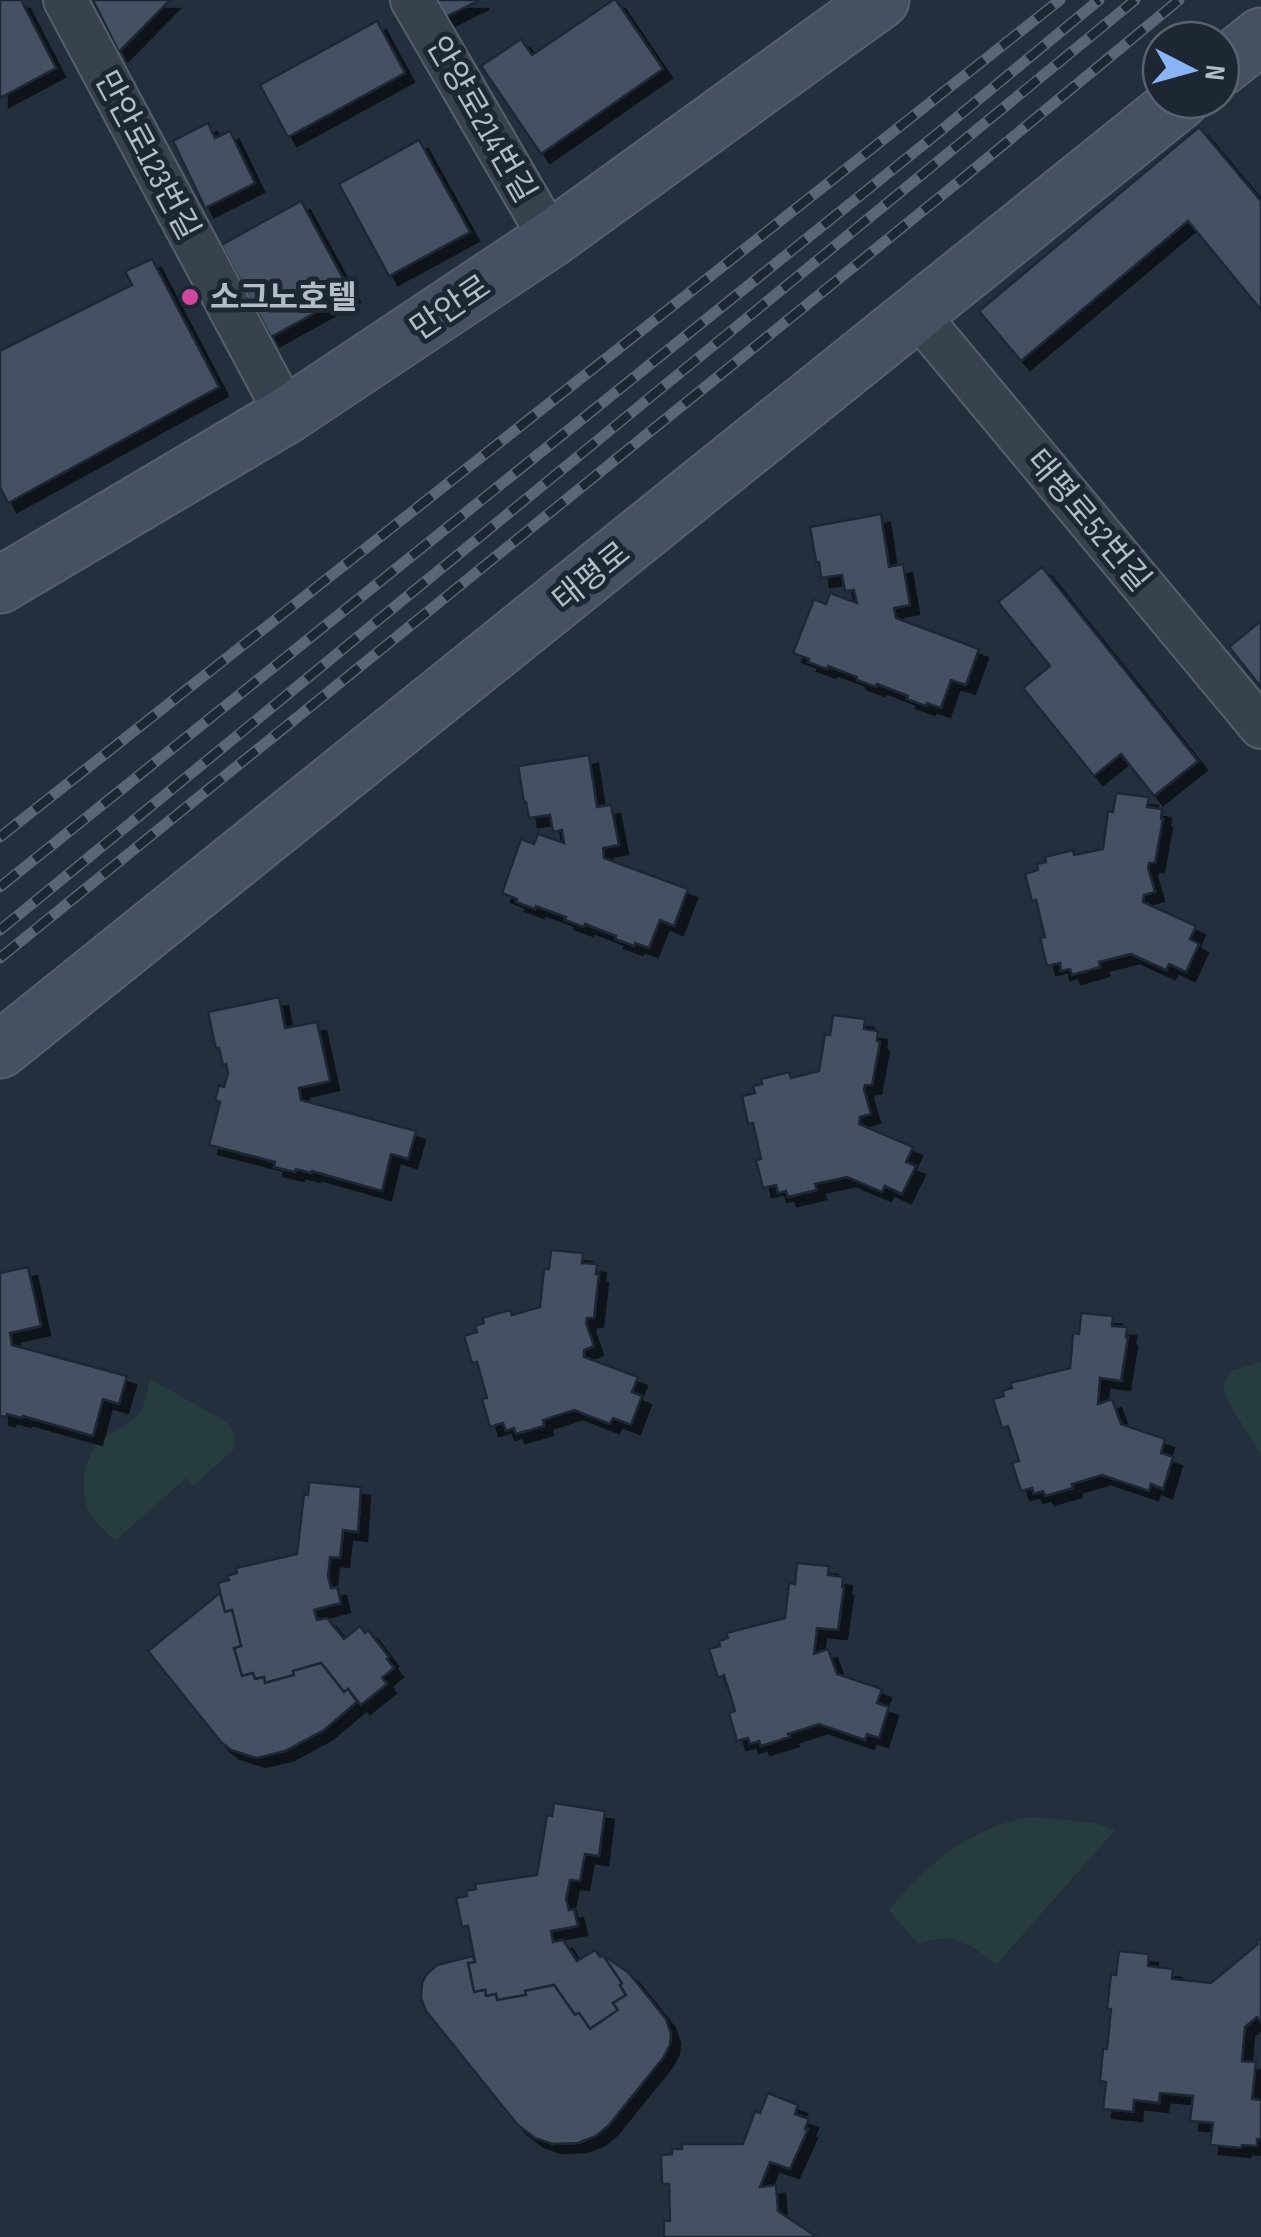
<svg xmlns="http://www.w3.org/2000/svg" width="1261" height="2237" viewBox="0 0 1261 2237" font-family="'Sofia Sans Condensed','Noto Sans KR',sans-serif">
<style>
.green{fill:#263c3f}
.building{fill:#455162;stroke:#1f2835;stroke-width:2.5;filter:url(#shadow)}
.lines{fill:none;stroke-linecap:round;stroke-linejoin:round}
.street-casing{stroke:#565f6c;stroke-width:46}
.secondary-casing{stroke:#565f6c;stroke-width:59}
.street{stroke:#38414e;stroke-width:42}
.secondary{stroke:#465061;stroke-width:55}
.rail-casing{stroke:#5a6575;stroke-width:11}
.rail{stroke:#1d2633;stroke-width:8;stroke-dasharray:22;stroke-linecap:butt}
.hotel-dot{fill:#d1479c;stroke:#1d2633;stroke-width:4}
.labels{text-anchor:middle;stroke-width:10;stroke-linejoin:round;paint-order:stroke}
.street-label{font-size:32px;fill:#b4bcc9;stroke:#1d2633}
.poi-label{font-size:32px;font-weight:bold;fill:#b4bcc9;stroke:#1d2633;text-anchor:start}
</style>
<defs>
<filter id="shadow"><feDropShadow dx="9" dy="9" stdDeviation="0" flood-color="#0009"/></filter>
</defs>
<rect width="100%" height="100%" fill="#242f3e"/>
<!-- green -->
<g class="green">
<path d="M1261,1362V1454L1229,1403L1223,1387L1231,1371Z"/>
<path d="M150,1379L228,1423L235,1436L234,1449L193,1486L186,1478L115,1541C106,1532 94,1522 89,1511C79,1490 83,1461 98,1444C109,1431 126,1429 137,1416C146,1406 147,1392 150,1379Z"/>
<path d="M1034,1817L1094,1823L1115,1830L996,1965C971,1943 952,1931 918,1944L889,1910C927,1864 973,1824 1034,1817Z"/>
</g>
<!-- building -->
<g class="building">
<path d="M0,0H21L56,68L0,98Z"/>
<path d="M93,0H170L119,52Z"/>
<path d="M431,0H480L441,19Z"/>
<path d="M613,0H616L663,69L541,154L481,66L521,39L532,55Z"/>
<path d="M377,21L405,73L288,137L260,85Z"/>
<path d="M208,123L215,138L230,131L255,183L205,208L173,141Z"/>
<path d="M1199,127L1261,201V310L1188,221L1021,361L979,311Z"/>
<path d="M419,140L470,232L389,276L339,184Z"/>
<path d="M301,201L351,293L271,337L221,245Z"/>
<path d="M152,259L219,387L8,503L0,487V351L132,285L125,271Z"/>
<path d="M881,514L889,567L903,564L910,605L894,608L896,618L979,649L966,685L951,680L941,708L927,703L926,706L907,699L908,696L877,684L876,687L857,680V677L828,666L827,669L808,662L809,659L793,653L814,599L826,604L830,593L857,603L854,590L845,591L842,575L821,578L819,562H816L810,527Z"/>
<path d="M1042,567L1198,761L1154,796L1121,754L1094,776L1023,688L1050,666L998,602Z"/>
<path d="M1261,621V687L1229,647Z"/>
<path d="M589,755L597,807L611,805L619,845L603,848L604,858L688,889L674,926L660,920L649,948L635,943L634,946L615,939L616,936L585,924L584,927L565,920L566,917L536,906L535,909L516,902L517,899L502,893L521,839L534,844L538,834L564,843L562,830L553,832L550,815L529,818L526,802H524L518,766Z"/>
<path d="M1116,793L1149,797L1147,807L1162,809L1161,819H1163L1155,863H1149L1148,868L1155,892L1144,895L1143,902L1196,926L1190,939L1199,944L1186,972L1169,964L1166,970L1131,954L1099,962L1100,967L1072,975L1070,969L1061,971L1060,963L1047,966L1040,938L1045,937L1036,900L1032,901L1025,874L1038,870L1037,864L1046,862L1045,857L1073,850L1074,855L1103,849L1108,811L1113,812Z"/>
<path d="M279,997L285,1028L317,1022L330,1081L299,1088L301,1100L416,1131L408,1159L391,1154L382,1191L312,1171L311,1173L296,1169L295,1172L274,1167L275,1162L209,1145L220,1102L215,1100L219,1085L224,1087L228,1073L226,1064L223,1065L219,1048L216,1049L208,1012Z"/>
<path d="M833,1015L865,1019L864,1029L878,1031L877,1041L880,1042L872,1085H865L864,1090L871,1114L860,1117L859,1124L913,1147L906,1162L916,1166L902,1194L885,1186L882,1192L847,1177L815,1184L817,1190L788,1197L786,1191L778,1193L776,1185L763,1188L756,1160L761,1159L753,1123L748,1124L742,1096L755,1093L753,1086L762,1084L761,1079L789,1072L791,1078L819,1071L825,1034L830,1035Z"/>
<path d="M551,1250L583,1253L582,1263L597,1264L596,1274H599L594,1318H587L586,1323L594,1346L584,1350V1357L638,1377L632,1392L642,1396L631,1425L613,1418L610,1424L574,1410L543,1420L544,1426L516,1434L514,1428L506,1431L503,1423L490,1427L482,1399L487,1398L477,1362L472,1363L464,1336L477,1332L475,1326L484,1323L482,1318L510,1310L512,1315L540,1307L544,1269H549Z"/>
<path d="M28,1267L41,1326L10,1333L12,1345L127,1376L119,1404L103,1399L93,1436L23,1416L22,1418L7,1414L6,1417L0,1416V1273Z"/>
<path d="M1081,1313L1113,1316L1112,1326L1127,1327L1126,1337H1128L1121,1381L1100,1378L1098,1404L1112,1399L1121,1424L1165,1439L1161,1453L1173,1457L1163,1489L1151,1484L1149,1491L1102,1475L1072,1484L1073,1488L1045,1496L1043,1491L1034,1494L1032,1488L1021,1491L1012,1463L1019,1461L1008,1426L1002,1428L993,1399L1004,1396L1002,1391L1012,1388L1010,1383L1070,1368L1073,1333L1079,1334Z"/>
<path d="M309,1482L361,1487L358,1532L343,1530L340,1558L330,1557L328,1577L331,1588L337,1587L341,1603L314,1610L317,1620L327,1618L344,1639L360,1626L365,1633L368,1630L389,1657L387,1659L394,1668L382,1678L387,1684L361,1705L348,1689L344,1692L321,1663L293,1671L294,1675L265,1683L264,1677L255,1679L253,1673L242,1676L234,1648L241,1646L232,1610L225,1612L220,1593L218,1583L229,1580L227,1576L237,1573L236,1568L297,1554L304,1494L308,1495Z"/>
<path d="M797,1563L829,1566L828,1575L843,1577L842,1587H844L838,1630L817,1628L814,1654L828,1649L837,1674L882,1689L877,1703L889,1707L879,1738L867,1734L865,1740L819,1724L788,1734L790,1737L761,1746L759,1741L750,1744L748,1738L737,1741L729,1713L735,1711L724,1675L718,1678L709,1649L720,1646L719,1641L728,1638L726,1633L785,1618L789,1583L795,1584Z"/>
<path d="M220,1593L225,1612L232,1610L241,1646L234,1648L242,1676L253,1673L255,1679L264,1677L265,1683L294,1675L293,1671L321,1663L344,1692L348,1689L357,1702L324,1730L285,1751L257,1758L231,1750L221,1742L148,1651Z"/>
<path d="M554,1803L605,1811L599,1856L585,1854L580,1881L570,1880L566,1899L569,1910L574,1909L578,1926L551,1931L553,1942L563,1940L577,1961L595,1950L600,1957L603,1955L622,1983L620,1985L626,1995L613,2003L618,2010L590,2029L579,2013L575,2015L554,1985L525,1991L526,1995L497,2000L496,1994L486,1996L485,1990L474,1992L468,1963L475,1962L468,1926L462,1927L456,1898L467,1896L466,1891L476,1889L475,1884L537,1875L547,1815L552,1816Z"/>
<path d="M1261,1938V2022L1257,2017L1245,2027L1242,2061L1256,2062L1252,2099L1261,2100V2139H1257V2146L1242,2145L1241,2148L1210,2145L1213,2123L1190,2121L1193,2096L1160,2093L1159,2103L1134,2100L1133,2112L1103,2109L1106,2082L1100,2081L1103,2049H1107L1111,2009H1107L1111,1974L1116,1975L1119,1951L1149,1954L1148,1966L1173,1969L1172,1979L1211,1983L1258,1944L1256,1942Z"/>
<path d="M603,1955L629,1973L666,2019L671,2034L670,2045L663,2058L608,2126L596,2136L578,2143L552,2144L535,2138L518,2125L504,2108L426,2011L421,1998L422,1983L426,1975L437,1965L473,1956L475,1962L468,1963L474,1992L485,1990L486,1996L496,1994L497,2000L526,1995L525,1991L554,1985L575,2015L579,2013L590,2029L618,2010L613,2003L626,1995L620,1985L622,1983Z"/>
<path d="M768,2093L798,2105L795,2114L809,2119L805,2129H808L790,2169L770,2162L760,2187L776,2185L778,2211L817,2237H664V2221H670L669,2184H662L661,2155L672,2154V2149H682V2144H743L755,2111L760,2113Z"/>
</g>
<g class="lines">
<defs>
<g id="street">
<path d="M65,0L287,415"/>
<path d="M412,0L551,239"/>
<path d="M917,314L1261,727"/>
</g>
<g id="secondary">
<path d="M1221,68L1261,36"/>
<path d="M0,585L287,415L551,239L881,0"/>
<path d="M0,1050L1181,100"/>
</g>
</defs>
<!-- street casing -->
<use href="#street" class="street-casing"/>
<!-- secondary casing -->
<use href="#secondary" class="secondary-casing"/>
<!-- street -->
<use href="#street" class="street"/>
<!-- secondary -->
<use href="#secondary" class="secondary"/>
<defs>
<g id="rail">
<path d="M0,837L1060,0"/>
<path d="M0,887L938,133L1099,0"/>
<path d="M0,930L1135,0"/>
<path d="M0,958L962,179L1179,0"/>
</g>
</defs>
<!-- rail casing -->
<use href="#rail" class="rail-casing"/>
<!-- rail -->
<use href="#rail" class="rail"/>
</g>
<!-- markers -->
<circle class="hotel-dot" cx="190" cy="297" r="10"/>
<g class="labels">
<!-- street labels -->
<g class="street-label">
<text transform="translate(482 119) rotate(60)" y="11">안양로214번길</text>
<text transform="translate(148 155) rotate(62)" y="11">만안로123번길</text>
<text transform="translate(450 307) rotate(-34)" y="11">만안로</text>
<text transform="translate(1089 520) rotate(50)" y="11">태평로52번길</text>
<text transform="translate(591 576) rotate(-39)" y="11">태평로</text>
</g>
<!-- poi labels -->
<g class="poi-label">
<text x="210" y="308">소그노호텔</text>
</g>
</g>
<!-- north arrow -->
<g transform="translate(1191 70) rotate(96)"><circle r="48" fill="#1d2633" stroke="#59626f" stroke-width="2.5"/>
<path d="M0-8L18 38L0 25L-18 38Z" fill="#8ab4f8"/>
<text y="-15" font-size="28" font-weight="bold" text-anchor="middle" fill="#b4bcc9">N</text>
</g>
</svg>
